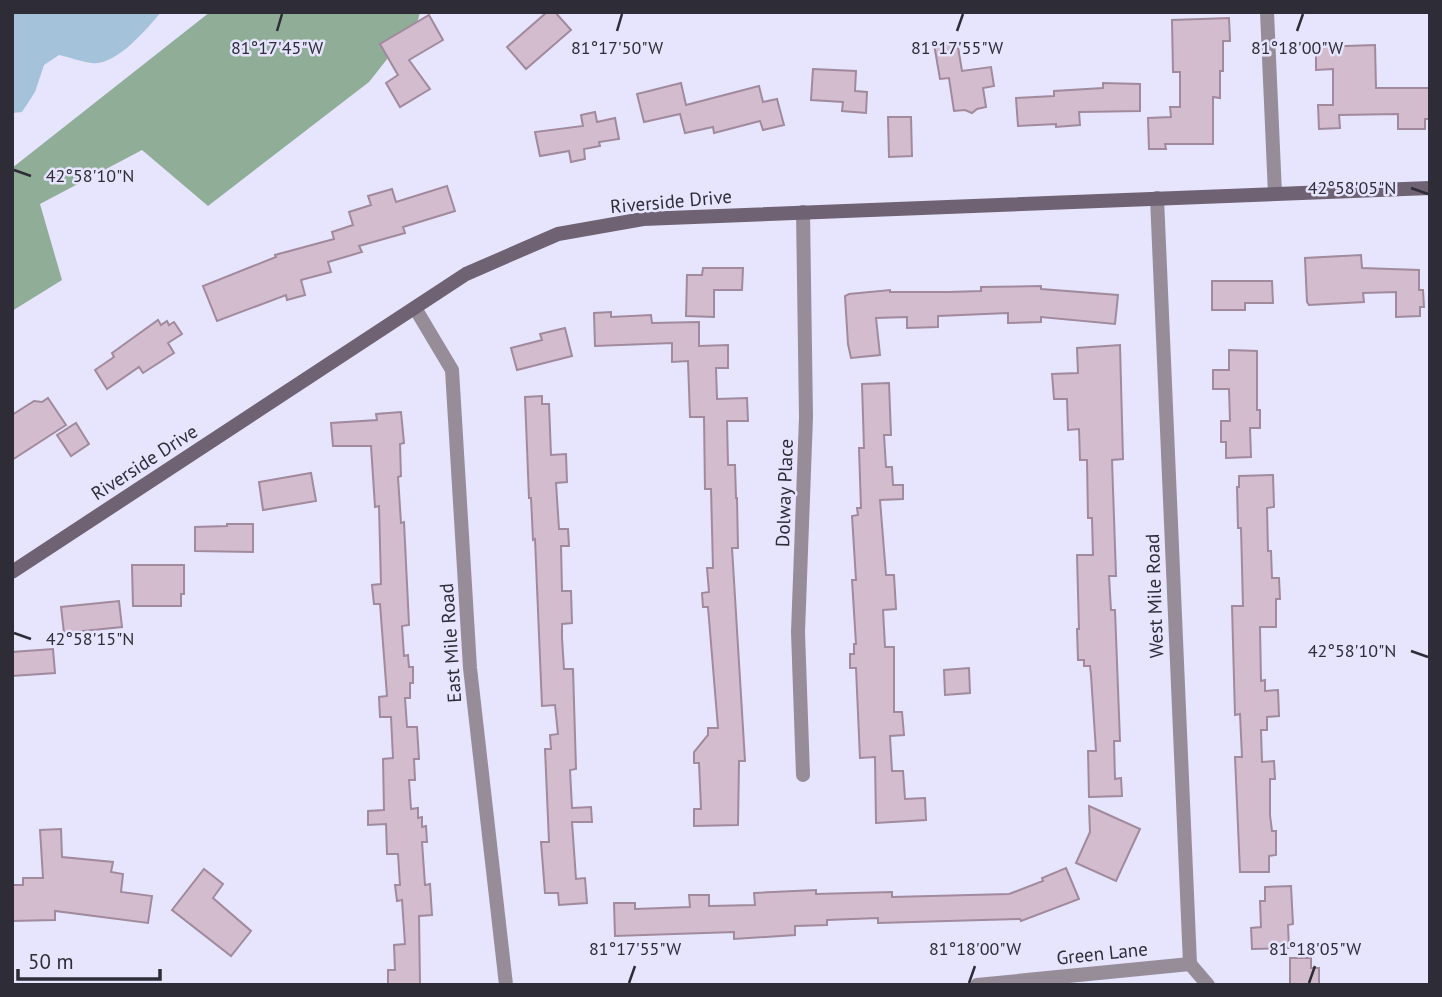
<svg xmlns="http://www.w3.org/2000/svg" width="1442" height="997" viewBox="0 0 1442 997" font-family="'PT Sans',sans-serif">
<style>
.forest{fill:#90ae97}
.water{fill:#a4c3da}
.building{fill:#d3bcce;stroke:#a08a9c;stroke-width:2}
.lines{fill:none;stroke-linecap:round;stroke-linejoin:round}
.street{stroke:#968d99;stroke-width:14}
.secondary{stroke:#6f6273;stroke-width:14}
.ticks{fill:none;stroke:#2e2d37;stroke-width:2.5}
.labels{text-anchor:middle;stroke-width:5;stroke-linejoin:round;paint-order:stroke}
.street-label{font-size:19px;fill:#2e2d37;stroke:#e7e4fe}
.ticks-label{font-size:18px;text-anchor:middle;fill:#2e2d37;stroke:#e7e4fe;stroke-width:5;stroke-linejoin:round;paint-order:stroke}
</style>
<rect width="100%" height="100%" fill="#e7e4fe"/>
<!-- forest -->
<path class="forest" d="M210,12H420L418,20L369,82L208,206L142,150L40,204L62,280L12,311V168Z"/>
<!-- water -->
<path class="water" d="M12,12H161C147,29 116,66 92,63C81,62 70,57 59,55L44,65L35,92L22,112L12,113Z"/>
<!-- building -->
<g class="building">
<path d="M547,12H555L571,30L526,69L507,47Z"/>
<path d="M429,15L443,40L409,60L430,89L400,107L386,83L398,75L380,44Z"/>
<path d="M1229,18L1230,41H1223V71H1220V98L1213,97V144H1165L1166,149H1149L1148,118L1171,117L1170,107H1180V72H1173L1172,20Z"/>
<path d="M957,41L962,71L991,67L994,86L983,88L986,107L977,109L972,113L965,110L954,111L949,78L940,79L934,44Z"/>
<path d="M1375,45L1376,88H1430V119H1425V129H1398V114L1339,115L1340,128L1319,129L1318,105H1333V69L1316,70V47Z"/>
<path d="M813,69L856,71L855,91L867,92L866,113L842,111L843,102L811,100Z"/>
<path d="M681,83L686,105L759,86L763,102L777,99L784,125L763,130L760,121L714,133L713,127L685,133L680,114L644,122L637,94Z"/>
<path d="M1103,83L1140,84V111L1079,112L1080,125L1056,127V124L1018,126L1016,98L1054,96V91L1103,88Z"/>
<path d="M595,112L597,122L615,118L619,139L599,142L600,146L584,149L585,159L571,162L569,151L540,156L535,132L583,126L581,115Z"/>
<path d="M888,117H911L912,156L889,157Z"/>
<path d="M447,186L455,211L403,227L405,233L359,246L362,252L328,262L331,272L301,280L305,295L287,300L286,295L217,321L203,286L276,257L275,255L334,239L332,232L353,225L349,212L371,205L368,196L392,189L396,202Z"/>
<path d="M1361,255L1362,268L1419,270V290H1423L1424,307H1420V316L1396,317V292L1363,293L1364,302L1309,305L1307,302L1305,258Z"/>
<path d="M703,268H743L742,290H714V317L686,316L687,275H702Z"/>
<path d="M1212,281H1272L1273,303H1245V310H1212Z"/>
<path d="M1041,286V289L1118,295L1115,324L1041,317V322L1008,323V313L938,316V327L907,328V317L876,318L880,355L851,358L848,344L845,296L849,294L890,290V292H949L981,291V287Z"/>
<path d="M611,312V317L651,315L652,323L699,322V346L728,345V368H716L717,399L747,398L748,421H727L728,465H735L736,498H737L738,548H732L745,761H739L738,825L694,826V809H701L699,763H694V752L708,735V728H718L708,607H703L702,593L709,592L707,568H713L711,489H705L704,417H690L688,361L672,362V343L595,346L594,313Z"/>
<path d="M158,320L161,325L167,321L169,325L174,322L182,334L168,343L174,353L143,373L139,367L107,389L95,370L114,357L112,353Z"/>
<path d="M565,328L572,356L517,370L511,348L542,340L540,334Z"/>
<path d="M1120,345L1123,459L1112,460L1116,576H1109L1111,610H1115L1120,741H1114L1115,779L1121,778L1122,796L1089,797L1088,751H1096L1091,675L1090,666H1084V660H1078L1077,629H1079L1077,555H1093L1092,518H1088L1087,460H1080L1079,429L1068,430L1067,399H1054L1052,374L1078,373L1077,348Z"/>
<path d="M1229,350L1257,351V410H1260V428H1250L1251,457L1226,458V442H1221V421H1230L1229,389H1213V370H1229Z"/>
<path d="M889,383L891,435H884L886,467H892L893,485H903V499L880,500L886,575H894L896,609L883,610L885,647H894V712H902L904,735L890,736L892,771H903L905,799L925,798L926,820L876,823L875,757L860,758L856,668H850V654H854V644H856L852,580H856L852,516L858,515L857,508H861L859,448H864L862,384Z"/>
<path d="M542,396V404H549L551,455L566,454L567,482L556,483L559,529H568L569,546H561L562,591H571L572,623L562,624V638L564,669H573L576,769L570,770L572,808L591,807L592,822H572L576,879L585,878L587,903L559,905L558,893H545L541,842H549L545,749H551L550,735L558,734L555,705L542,706L535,539L533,540L531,498H529L525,397Z"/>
<path d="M48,398L66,425L12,460V415L34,401L42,402Z"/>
<path d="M401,412L404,443L400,444L401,476L398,477L401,523L404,522L409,625L402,626L404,656L408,655L409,667H413V683H410V698H405L407,727H417L419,759H414L415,780H409L411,809L418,808V818L422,817V827L426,826L427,842H422L425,885L430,884L432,915L419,916L420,985H388V970H395L394,945L405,944L402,900L397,901L395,885H400L398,854H387L386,824L368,825V811L384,810L383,759L393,758L391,717H380L379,697L387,696L380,604H374L372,585L381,584L379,506L375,507L371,446H333L331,423L377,420L376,414Z"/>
<path d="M76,423L89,444L71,456L57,435Z"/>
<path d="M311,473L316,501L263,510L259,482Z"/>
<path d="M1273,475L1274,507L1267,508L1268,551H1271L1272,578H1279L1280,599H1276V627H1260L1261,681L1265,680V691L1278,690L1279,716L1267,717V730H1261L1262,762L1274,761L1275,779H1270V815L1272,831H1276V855L1269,856V872H1240L1235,757H1242L1240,714L1235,715L1232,606H1243L1241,528H1238L1237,487H1239V476Z"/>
<path d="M227,524H253V552L195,551V527L227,526Z"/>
<path d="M132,565H184V594H181V606H133Z"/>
<path d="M119,601L122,627L64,633L61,607Z"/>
<path d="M53,649L55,673L12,676V652Z"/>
<path d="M969,668L970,693L945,695L944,670Z"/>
<path d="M1089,806L1140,829L1116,881L1076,863L1090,832Z"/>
<path d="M61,829L62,857L113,862L111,872L123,874L121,892L152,896L148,923L55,911V920L12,921V885H23V878H43L40,830Z"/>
<path d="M1066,868L1079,899L1021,921L1020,919L878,923V918L827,920V925L795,926V935L734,939V932L615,936L614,903H635V909L690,907L689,895H709V906L755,905L754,893L816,890V894L892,892V897L1009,894L1043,881L1042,878Z"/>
<path d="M204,869L223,884L213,898L251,931L231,956L172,910Z"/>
<path d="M1291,886L1293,924L1288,925L1289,948L1252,949L1251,928L1261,927L1260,901H1265V887Z"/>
<path d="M1290,958H1311V968H1319V985H1290Z"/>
</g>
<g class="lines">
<!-- street -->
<g class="street">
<path d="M1267,12L1275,194"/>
<path d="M1157,198L1190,964L1208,985"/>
<path d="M803,212L806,417L798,632L803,775"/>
<path d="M415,308L452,370L470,668L506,985"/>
<path d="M977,985L1190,964"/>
</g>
<!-- secondary -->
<path class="secondary" d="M12,572L466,274L558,234L643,219L1430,188"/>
</g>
<!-- ticks -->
<path class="ticks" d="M277,31L282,14M617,31L622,14M957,31L963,14M1297,31L1303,14M14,170L31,176M1411,188L1428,194M14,633L31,639M1411,651L1428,657M629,983L635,966M969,983L975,966M1309,983L1315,966"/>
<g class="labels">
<!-- street labels -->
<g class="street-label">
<text transform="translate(671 201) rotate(-5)" y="7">Riverside Drive</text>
<text transform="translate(144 462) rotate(-33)" y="7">Riverside Drive</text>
<text transform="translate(784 493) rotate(-88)" y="7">Dolway Place</text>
<text transform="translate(1154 596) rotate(-92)" y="7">West Mile Road</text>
<text transform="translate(450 643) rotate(-94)" y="7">East Mile Road</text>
<text transform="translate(1102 953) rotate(-6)" y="7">Green Lane</text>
</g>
</g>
<g class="ticks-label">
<text x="277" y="54">81°17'45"W</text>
<text x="617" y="54">81°17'50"W</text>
<text x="1297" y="54">81°18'00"W</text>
<text x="957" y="54">81°17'55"W</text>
<text x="90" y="182">42°58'10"N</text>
<text x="1352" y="194">42°58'05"N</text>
<text x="90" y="645">42°58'15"N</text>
<text x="1352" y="657">42°58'10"N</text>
<text x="635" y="955">81°17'55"W</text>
<text x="975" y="955">81°18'00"W</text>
<text x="1315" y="955">81°18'05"W</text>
</g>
<!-- border -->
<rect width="1442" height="997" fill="none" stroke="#2e2d37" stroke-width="28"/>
<!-- scale -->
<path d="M18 969v10h142v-10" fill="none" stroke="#2e2d37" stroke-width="3.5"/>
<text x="28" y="969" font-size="21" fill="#2e2d37" stroke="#e7e4fe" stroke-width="5" paint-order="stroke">50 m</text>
</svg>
